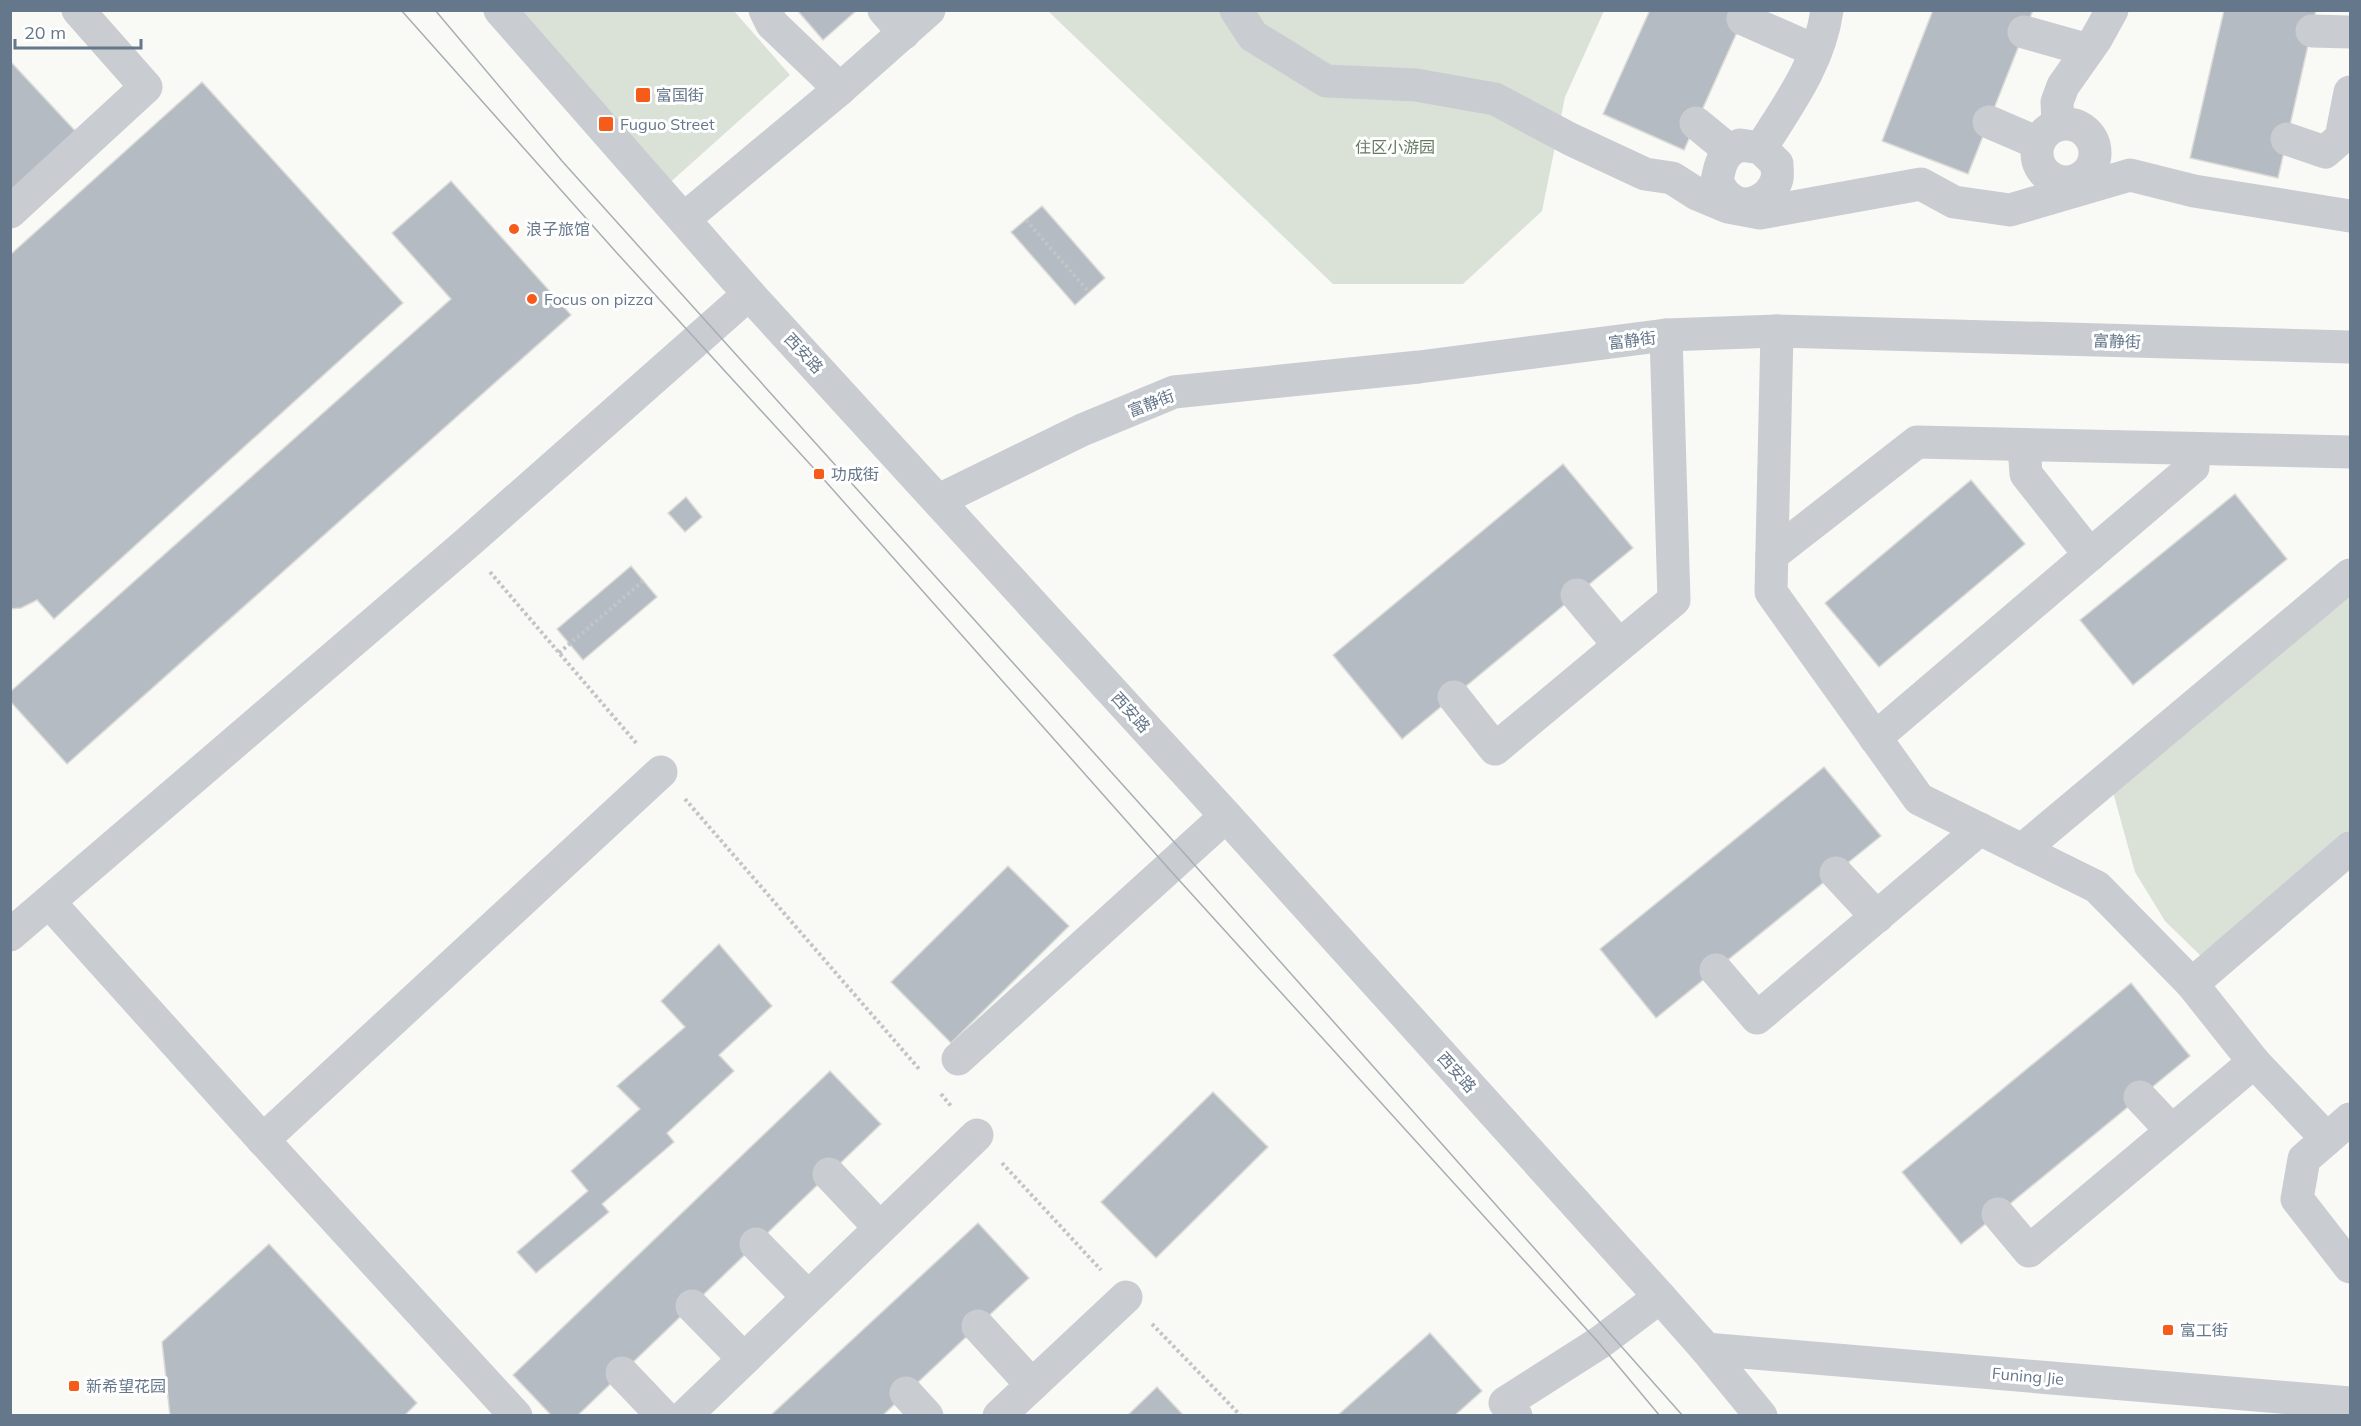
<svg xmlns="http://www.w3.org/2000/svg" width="2361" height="1426" viewBox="0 0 2361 1426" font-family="Mulish,'Noto Sans SC',sans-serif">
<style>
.green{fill:#dae2d7}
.building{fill:#b4bbc2;stroke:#dbdbd8;stroke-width:1.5}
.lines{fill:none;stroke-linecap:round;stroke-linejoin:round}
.path{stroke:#c2c4c7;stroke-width:4;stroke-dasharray:3 3;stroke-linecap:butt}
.minor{stroke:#c9cdd1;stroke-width:33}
.tram{stroke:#a8aeb5;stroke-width:1.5}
.poi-dot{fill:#f65b1a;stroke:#fff;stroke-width:2}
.labels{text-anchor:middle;stroke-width:6;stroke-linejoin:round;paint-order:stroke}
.poi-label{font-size:16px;fill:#65778b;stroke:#fff;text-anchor:start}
.park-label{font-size:16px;fill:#647b60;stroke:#fff}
.street-label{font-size:16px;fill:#65778b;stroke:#fff}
</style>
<rect width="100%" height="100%" fill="#f9f9f6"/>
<!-- green -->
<g class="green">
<path d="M511,11H734L790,75L665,187Z"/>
<path d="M1048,11H1604L1565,97L1542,211L1463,284H1333Z"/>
<path d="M2350,593V834L2204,959L2165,921L2135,872L2113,792Z"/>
</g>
<!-- building -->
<g class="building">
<path d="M797,10H857L823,40Z"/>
<path d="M1650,10H1747L1684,150L1603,114Z"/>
<path d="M1933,10H2033L1968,174L1882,141Z"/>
<path d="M2224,10H2316L2278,178L2190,158Z"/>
<path d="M10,61L78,134L10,196Z"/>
<path d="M202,82L403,303L54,619L37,600L21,608L10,609V255Z"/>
<path d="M451,181L571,315L67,764L10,701V692L451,299L392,233Z"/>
<path d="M1042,206L1105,278L1075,305L1011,232Z"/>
<path d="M1563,464L1633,548L1402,739L1333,655Z"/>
<path d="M1971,480L2025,544L1879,667L1825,603Z"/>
<path d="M2235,494L2287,559L2133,685L2080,620Z"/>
<path d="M686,497L702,517L685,532L668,513Z"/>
<path d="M631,566L657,597L583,660L557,629Z"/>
<path d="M1824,767L1881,836L1656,1018L1600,949Z"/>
<path d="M1008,866L1069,926L951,1043L891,982Z"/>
<path d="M719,944L772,1006L719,1055L734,1071L667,1133L674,1142L602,1204L609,1212L536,1273L517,1252L588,1191L571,1171L640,1109L617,1086L685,1027L661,1001Z"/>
<path d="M2131,983L2190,1056L1961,1244L1902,1172Z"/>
<path d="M830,1071L881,1124L577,1416H552L513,1375Z"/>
<path d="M1213,1092L1268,1147L1156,1258L1101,1202Z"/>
<path d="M978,1223L1029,1278L882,1416H770Z"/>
<path d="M269,1244L417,1403L404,1416H170L162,1342Z"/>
<path d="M1430,1333L1482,1391L1454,1416H1337Z"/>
<path d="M1157,1387L1184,1416H1127Z"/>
</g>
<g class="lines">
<!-- path -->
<g class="path">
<path d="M1026,220L1089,292"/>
<path d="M490,572L637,744"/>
<path d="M559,653L643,581"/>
<path d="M685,799L920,1070"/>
<path d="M941,1094L951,1106"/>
<path d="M1002,1163L1101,1270"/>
<path d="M1152,1324L1241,1416"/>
</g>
<!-- minor -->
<g class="minor">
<path d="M500,10L749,294L1226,816L1660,1297L1706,1349L1761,1416"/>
<path d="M765,10L772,24L840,89"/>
<path d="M884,10L904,33"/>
<path d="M1236,10L1253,36L1326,81L1416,85L1495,99L1570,139L1645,174L1672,178L1697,194L1728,207L1760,213L1921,184L1954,202L2010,210L2130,175L2194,191L2350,216"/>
<path d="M1743,19L1816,51"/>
<path d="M2312,31L2350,32"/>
<path d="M2024,32L2088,50"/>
<path d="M1989,122L2038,143"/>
<path d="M1696,123L1729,150"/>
<circle cx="2066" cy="153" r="29"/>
<path d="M2058,124L2057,102L2063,86L2096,39L2112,10"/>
<path d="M2287,139L2325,152L2341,138L2350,92"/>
<path d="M1740,145L1761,148L1777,164C1777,169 1778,174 1777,179C1771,199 1746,213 1728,197C1723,194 1720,186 1717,181C1720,164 1723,152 1740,145Z"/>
<path d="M1761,148C1788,105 1820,62 1827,10"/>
<path d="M10,212L146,87L78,10"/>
<path d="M684,219L840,89L929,10"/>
<path d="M1777,331L1771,592L1919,799L2097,887L2192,984L2254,1062L2327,1139L2304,1159L2297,1199L2350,1267"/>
<path d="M2024,445L2026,474L2090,555"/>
<path d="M939,500L1082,430L1174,392L1419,367L1666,335L1777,331L2350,347"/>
<path d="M1772,555L1917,442L2350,452"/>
<path d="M1577,595L1619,645"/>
<path d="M1454,697L1495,749L1674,600L1666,335"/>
<path d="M1875,738L2193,467L2192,449"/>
<path d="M2022,850L2350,575"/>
<path d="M1836,873L1877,917"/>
<path d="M49,902L263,1140L516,1416"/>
<path d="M10,935L466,544L749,294"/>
<path d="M1716,970L1757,1018L1980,829"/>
<path d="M2192,984L2350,848"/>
<path d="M958,1059L1226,816"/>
<path d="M2140,1097L2172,1131"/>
<path d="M2327,1139L2350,1119"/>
<path d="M263,1140L661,772"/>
<path d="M829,1174L880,1228"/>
<path d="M1998,1214L2029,1251L2254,1062"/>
<path d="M756,1244L808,1297"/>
<path d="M692,1306L744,1359"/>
<path d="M978,1326L1032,1385"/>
<path d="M1706,1349L2350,1403"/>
<path d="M622,1373L663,1416"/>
<path d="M906,1393L927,1416"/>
<path d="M685,1416L977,1135"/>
<path d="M999,1416L1126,1297"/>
<path d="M1516,1416L1505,1403L1599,1343L1660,1297"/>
</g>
<!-- tram -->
<g class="tram">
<path d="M401,10L616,252L819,474L1169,869L1599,1343L1660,1416"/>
<path d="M435,10L562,161L1184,853L1683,1416"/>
</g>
</g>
<!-- markers -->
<g class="poi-dot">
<rect x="635" y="87" width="16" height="16" rx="3"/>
<rect x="598" y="116" width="16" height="16" rx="3"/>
<circle cx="514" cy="229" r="6"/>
<circle cx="532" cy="299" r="6"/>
<rect x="813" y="468" width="12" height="12" rx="3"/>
<rect x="2162" y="1324" width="12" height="12" rx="3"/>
<rect x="68" y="1380" width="12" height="12" rx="3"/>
</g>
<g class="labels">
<!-- poi labels -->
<g class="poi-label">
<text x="656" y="101">富国街</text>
<text x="620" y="130">Fuguo Street</text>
<text x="526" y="235">浪子旅馆</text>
<text x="544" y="305">Focus on pizza</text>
<text x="831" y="480">功成街</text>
<text x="2180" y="1336">富工街</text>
<text x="86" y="1392">新希望花园</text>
</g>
<!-- park labels -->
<g class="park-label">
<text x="1395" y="153">住区小游园</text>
</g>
<!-- street labels -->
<g class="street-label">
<text transform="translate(1632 340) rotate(-7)" y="6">富静街</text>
<text transform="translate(2117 341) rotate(2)" y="6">富静街</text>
<text transform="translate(804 353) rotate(47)" y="6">西安路</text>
<text transform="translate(1151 403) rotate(-21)" y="6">富静街</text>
<text transform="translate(1131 712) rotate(48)" y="6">西安路</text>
<text transform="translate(1457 1072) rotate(48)" y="6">西安路</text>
<text transform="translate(2028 1376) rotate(5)" y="6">Funing Jie</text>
</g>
</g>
<!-- border -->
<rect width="2361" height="1426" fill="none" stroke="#65778b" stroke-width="24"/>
<!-- scale -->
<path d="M15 39v9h126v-9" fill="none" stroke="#65778b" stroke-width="3"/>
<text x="24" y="39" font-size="18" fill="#65778b" stroke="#ffffff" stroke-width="4.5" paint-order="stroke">20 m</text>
</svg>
